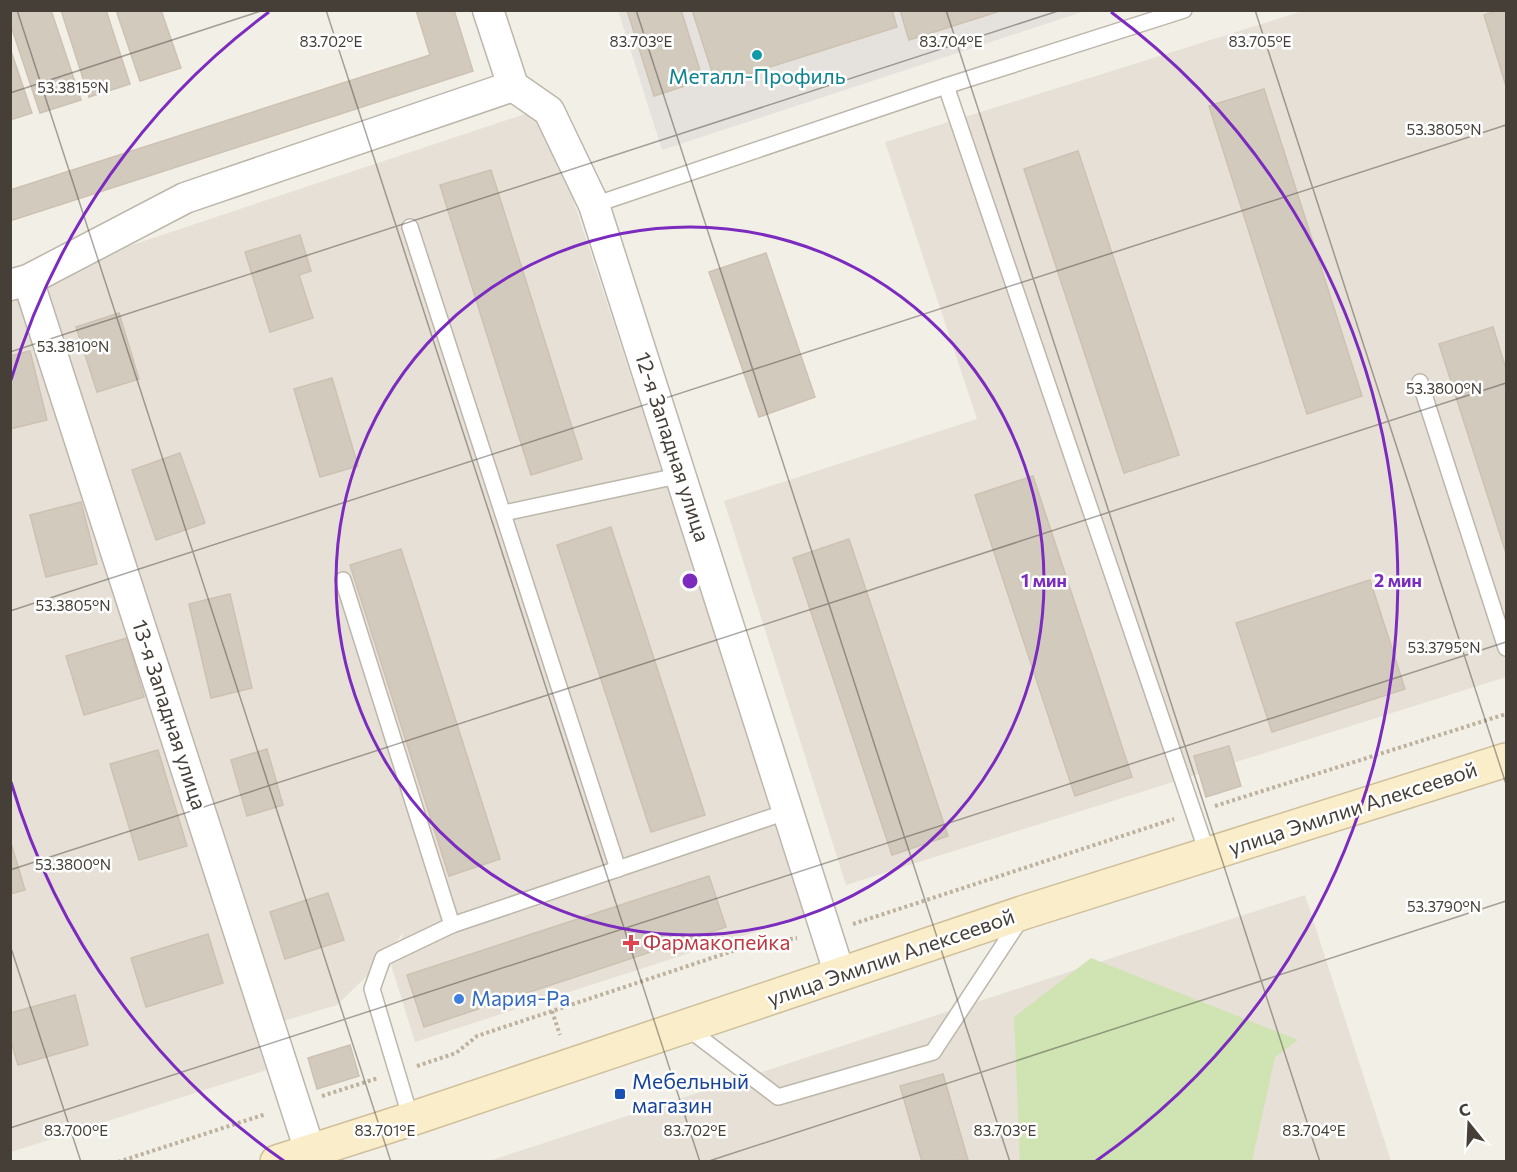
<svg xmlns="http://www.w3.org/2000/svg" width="1517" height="1172" viewBox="0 0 1517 1172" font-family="Commissioner,sans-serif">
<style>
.residential{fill:#e6e0d6}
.industrial{fill:#e5e1dc}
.green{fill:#d0e4b3}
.building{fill:#d3cabe;stroke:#cdc1b1;stroke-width:1.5}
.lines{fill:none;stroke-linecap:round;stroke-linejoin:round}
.lane-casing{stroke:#bdb6ab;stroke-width:18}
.street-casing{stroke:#bdb6ab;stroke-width:33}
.secondary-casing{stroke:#cfbf9a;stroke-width:36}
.path{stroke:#beb19d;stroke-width:4;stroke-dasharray:3 3;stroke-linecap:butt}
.lane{stroke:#fff;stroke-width:15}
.street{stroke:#fff;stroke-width:30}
.secondary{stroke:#faedc9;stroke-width:33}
.ticks{fill:none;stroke:#453f37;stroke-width:1.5;stroke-opacity:0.45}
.ring{fill:none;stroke:#7b2cbf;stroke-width:3}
.culture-dot{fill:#0f9aa8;stroke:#fff;stroke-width:2}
.health-dot{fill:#e0444e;stroke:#fff;stroke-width:2}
.shop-dot{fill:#3f7fe0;stroke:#fff;stroke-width:2}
.transit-dot{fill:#1a4fb4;stroke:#fff;stroke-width:2}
.labels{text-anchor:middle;stroke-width:5;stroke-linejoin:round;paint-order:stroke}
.culture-label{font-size:21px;fill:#0d838f;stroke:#fff}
.street-label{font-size:21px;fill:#453f37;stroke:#fff}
.health-label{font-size:21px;fill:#be3a42;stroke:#fff;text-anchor:start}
.shop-label{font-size:21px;fill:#366cbe;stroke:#fff;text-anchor:start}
.transit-label{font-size:21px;fill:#164399;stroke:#fff;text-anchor:start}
.ticks-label{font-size:15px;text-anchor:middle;fill:#453f37;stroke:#fff;stroke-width:5;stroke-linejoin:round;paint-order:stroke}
.centre{fill:#7b2cbf;stroke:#fff;stroke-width:3}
.ring-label{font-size:18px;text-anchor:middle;font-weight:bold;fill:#7b2cbf;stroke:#fff;stroke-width:5;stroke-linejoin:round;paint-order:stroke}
</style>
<rect width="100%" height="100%" fill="#f2efe7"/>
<!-- residential -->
<g class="residential">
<path d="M1303,11H1506V677L846,885L724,501L977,419L885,142Z"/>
<path d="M531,112L554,141L807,915L415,1042L391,965L404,932L372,971L337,1005L260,1028L273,1068L11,1152L10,295L66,267Z"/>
<path d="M1305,895L1391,1161L486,1162Z"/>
</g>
<!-- industrial -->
<path class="industrial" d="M618,10L1085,11L662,150Z"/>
<!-- green -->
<path class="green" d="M1091,958L1298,1040L1275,1057L1252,1161H1020L1014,1017Z"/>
<!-- building -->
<g class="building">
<path d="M10,10H51L81,100L40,113L10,23Z"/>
<path d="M61,10H106L130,84L89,97Z"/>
<path d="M116,10H161L181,68L140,81Z"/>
<path d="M416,10H454L473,71L10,221V190L430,55Z"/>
<path d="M627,10H681L703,80L654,96Z"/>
<path d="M692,10H892L897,27L716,84Z"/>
<path d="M900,10H1003L909,40Z"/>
<path d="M1499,10H1506V86L1484,15Z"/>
<path d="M10,48L32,113L10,120Z"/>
<path d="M1264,89L1362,396L1307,414L1209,106Z"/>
<path d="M1078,151L1179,455L1124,473L1024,169Z"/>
<path d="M491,170L582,459L531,475L440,185Z"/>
<path d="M300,235L311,271L299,275L313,318L270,332L245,252Z"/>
<path d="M766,253L815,397L759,417L709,272Z"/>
<path d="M119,313L139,379L97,392L76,327Z"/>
<path d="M1493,327L1506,369V553L1439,344Z"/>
<path d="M30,351L47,420L10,429V356Z"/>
<path d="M332,378L358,466L320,477L294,389Z"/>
<path d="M180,453L205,523L156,540L132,470Z"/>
<path d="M1033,476L1132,777L1075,796L975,495Z"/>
<path d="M81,502L97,564L46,577L30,515Z"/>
<path d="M611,527L705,815L651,832L557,545Z"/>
<path d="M849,539L948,836L892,855L793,558Z"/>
<path d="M401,549L500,859L449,876L350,565Z"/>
<path d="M1370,580L1405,689L1272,732L1236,623Z"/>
<path d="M230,594L252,688L211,698L189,604Z"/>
<path d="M127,638L144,697L84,715L66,656Z"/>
<path d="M1229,746L1241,786L1206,797L1194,756Z"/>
<path d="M267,749L283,805L247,816L231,760Z"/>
<path d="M158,750L187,846L139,860L110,764Z"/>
<path d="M10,840L25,890L10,894Z"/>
<path d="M709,876L726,927L424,1027L407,975Z"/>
<path d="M328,893L344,940L285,959L270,912Z"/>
<path d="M208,934L223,983L146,1007L131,958Z"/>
<path d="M75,995L88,1045L18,1065L10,1038V1013Z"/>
<path d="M350,1045L359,1076L317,1089L308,1058Z"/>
<path d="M943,1074L968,1160L922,1162L900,1086Z"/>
</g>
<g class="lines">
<defs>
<g id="lane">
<path d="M946,86L1208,855"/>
<path d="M594,205L946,86L1184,10"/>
<path d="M410,227L618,869"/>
<path d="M1420,382L1506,648"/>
<path d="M504,513L682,475"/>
<path d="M343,580L452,925"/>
<path d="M686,1027L778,1097L933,1052L1022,917"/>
<path d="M411,1119L372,989L383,958L452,925L789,811"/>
</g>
<g id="street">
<path d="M488,10L513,86L549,111L594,205L840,975"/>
<path d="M28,280L310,1151"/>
<path d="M10,285L28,280L185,198L513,86"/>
</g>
<path id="secondary" d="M277,1162L411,1119L1025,912L1506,760"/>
</defs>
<!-- lane casing -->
<use href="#lane" class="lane-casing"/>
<!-- street casing -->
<use href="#street" class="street-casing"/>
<!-- secondary casing -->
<use href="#secondary" class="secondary-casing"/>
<!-- path -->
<g class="path">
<path d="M1215,806L1506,714"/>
<path d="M853,924L1174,819"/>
<path d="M552,1011L560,1035"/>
<path d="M417,1066L456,1053L477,1036L748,946L797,938"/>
<path d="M322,1096L378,1078"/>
<path d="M118,1162L266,1114"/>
</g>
<!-- lane -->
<use href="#lane" class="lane"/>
<!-- street -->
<use href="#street" class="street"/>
<!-- secondary -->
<use href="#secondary" class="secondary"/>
</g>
<!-- ticks -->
<path class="ticks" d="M17,10L391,1162M326,10L700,1162M636,10L1010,1162M946,10L1320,1162M1255,10L1506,784M10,93L264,10M10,352L1061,10M10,611L1506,125M10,870L1506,383M10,945L81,1162M10,1128L1506,642M706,1162L1506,901M1503,1162L1506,1160"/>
<!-- distance rings -->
<g class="ring">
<circle cx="690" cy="581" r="354"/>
<path d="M284 1161A708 708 0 0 1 11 782M11 380A708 708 0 0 1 269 12M1111 12A708 708 0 0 1 1096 1161"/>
</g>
<!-- markers -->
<circle class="culture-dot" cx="757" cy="55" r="6"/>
<path class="health-dot" d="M628 934h6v6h6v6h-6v6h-6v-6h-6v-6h6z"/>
<circle class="shop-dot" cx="459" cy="999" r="6"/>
<rect class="transit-dot" x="614" y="1088" width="12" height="12" rx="3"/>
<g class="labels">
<!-- culture labels -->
<g class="culture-label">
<text x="757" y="84">Металл-Профиль</text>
</g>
<!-- street labels -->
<g class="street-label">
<text transform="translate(672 447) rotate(72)" y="7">12-я Западная улица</text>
<text transform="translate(169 715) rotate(72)" y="7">13-я Западная улица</text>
<text transform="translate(1353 809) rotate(-18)" y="7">улица Эмилии Алексеевой</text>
<text transform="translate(891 958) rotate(-19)" y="7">улица Эмилии Алексеевой</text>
</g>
<!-- health labels -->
<g class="health-label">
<text x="643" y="950">Фармакопейка</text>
</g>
<!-- shop labels -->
<g class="shop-label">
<text x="471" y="1006">Мария-Ра</text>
</g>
<!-- transit labels -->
<g class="transit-label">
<text x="632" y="1089">Мебельный<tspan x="632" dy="24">магазин</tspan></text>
</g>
</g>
<g class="ticks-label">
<text x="331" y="47">83.702°E</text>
<text x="641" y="47">83.703°E</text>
<text x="951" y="47">83.704°E</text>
<text x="1260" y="47">83.705°E</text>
<text x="73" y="93">53.3815°N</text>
<text x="1444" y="135">53.3805°N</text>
<text x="73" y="352">53.3810°N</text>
<text x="1444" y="394">53.3800°N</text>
<text x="73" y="611">53.3805°N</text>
<text x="1444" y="653">53.3795°N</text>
<text x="73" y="870">53.3800°N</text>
<text x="1444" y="912">53.3790°N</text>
<text x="76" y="1136">83.700°E</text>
<text x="385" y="1136">83.701°E</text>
<text x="695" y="1136">83.702°E</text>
<text x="1005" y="1136">83.703°E</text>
<text x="1314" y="1136">83.704°E</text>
</g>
<circle cx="690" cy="581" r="9" class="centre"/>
<g class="ring-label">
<text x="1044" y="587">1 мин</text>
<text x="1398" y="587">2 мин</text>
</g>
<!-- border -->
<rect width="1517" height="1172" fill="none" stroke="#453f37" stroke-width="24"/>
<!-- north arrow -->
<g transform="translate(1469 1124) rotate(342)" stroke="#ffffff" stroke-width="4.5" paint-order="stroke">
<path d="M0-4.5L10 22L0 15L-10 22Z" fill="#453f37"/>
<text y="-9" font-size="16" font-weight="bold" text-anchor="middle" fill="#453f37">С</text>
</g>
</svg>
